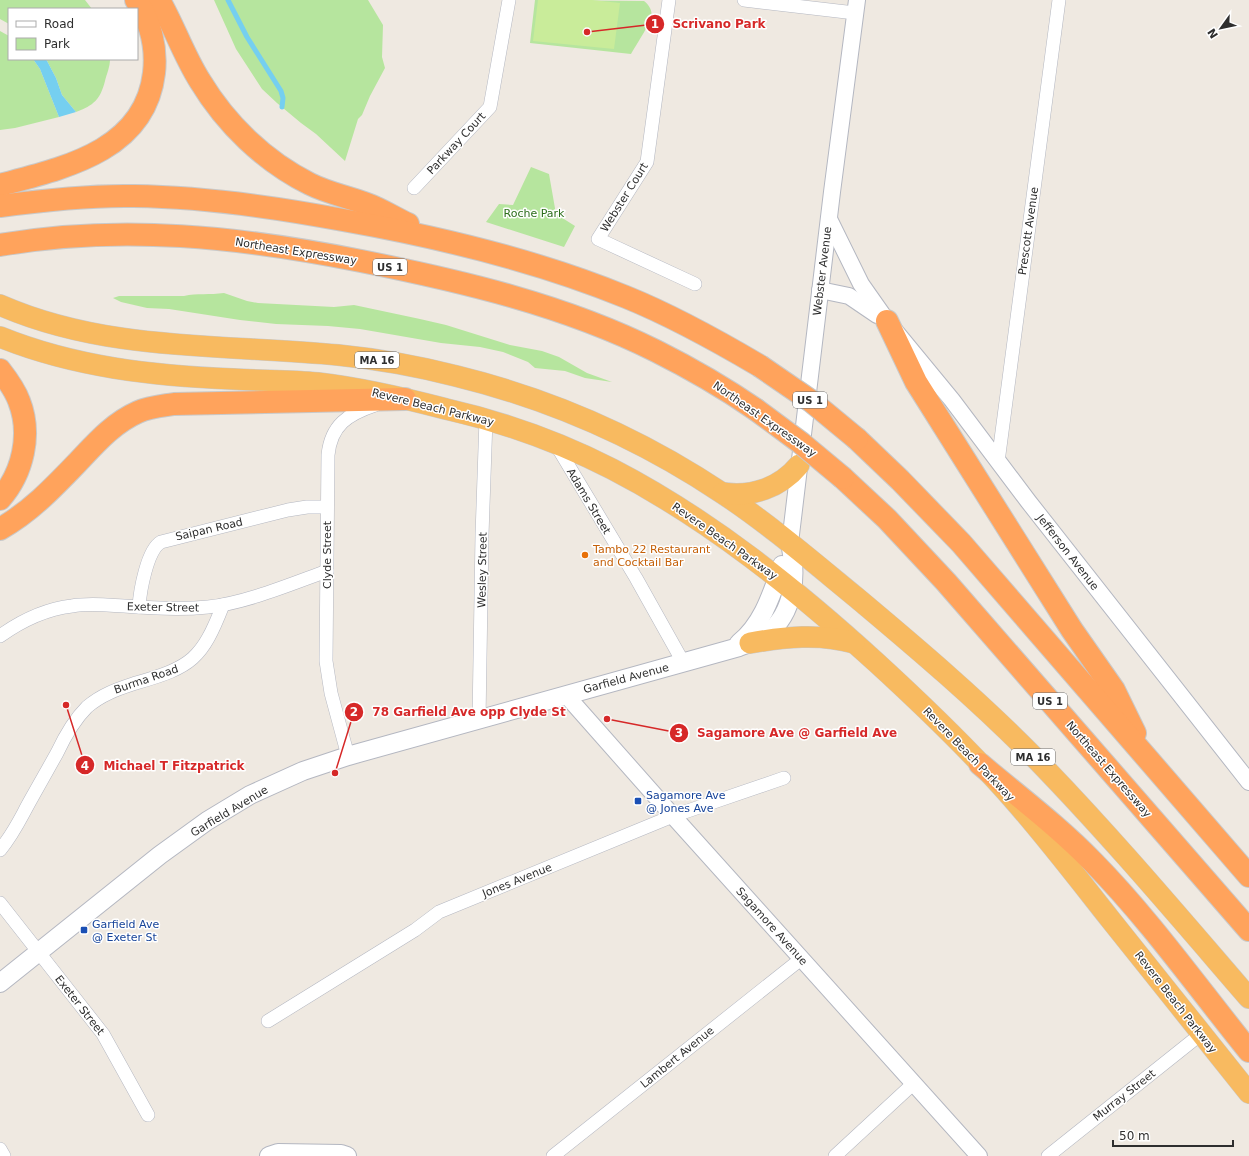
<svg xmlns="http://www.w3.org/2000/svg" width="1249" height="1156" viewBox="0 0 1249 1156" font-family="'DejaVu Sans',sans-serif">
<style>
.green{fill:#b6e59e}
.pitch{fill:#c9ec9a}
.water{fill:#75cff0}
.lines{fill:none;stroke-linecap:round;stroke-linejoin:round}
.stream{stroke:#75cff0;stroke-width:5}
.minor-casing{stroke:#b4b7c1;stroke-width:14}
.tertiary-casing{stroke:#b4b7c1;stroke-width:18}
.secondary-casing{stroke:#b4b7c1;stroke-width:20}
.trunk-casing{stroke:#c9c9c9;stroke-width:22}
.motorway-casing{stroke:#c9c9c9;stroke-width:24}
.minor{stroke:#fff;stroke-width:13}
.tertiary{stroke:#fff;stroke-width:16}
.secondary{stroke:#fff;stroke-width:18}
.trunk{stroke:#f8ba60;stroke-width:21}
.motorway{stroke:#ffa35c;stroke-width:22}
.motorway-bridge-casing{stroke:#c9c9c9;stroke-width:24;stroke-linecap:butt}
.motorway-bridge{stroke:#ffa35c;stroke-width:22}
.food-dot{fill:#e8710a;stroke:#fff;stroke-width:1.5}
.transit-dot{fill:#1a4fb4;stroke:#fff;stroke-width:1.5}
.labels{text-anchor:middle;stroke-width:3;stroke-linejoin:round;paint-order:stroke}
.shield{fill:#fff;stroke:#6d6d6d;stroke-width:1}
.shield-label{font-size:10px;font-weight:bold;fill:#2e2e2e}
.street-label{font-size:11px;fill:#2e2e2e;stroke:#fff}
.park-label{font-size:11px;fill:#2c6e1b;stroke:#fff}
.food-label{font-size:11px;fill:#c56008;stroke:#fff;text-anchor:start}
.transit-label{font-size:11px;fill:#164399;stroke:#fff;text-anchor:start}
.leader{fill:none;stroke:#d62828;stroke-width:1.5}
.callout-dot{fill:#d62828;stroke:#fff;stroke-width:1.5}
.mark-label{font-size:12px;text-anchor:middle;font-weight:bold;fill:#fff}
.callout-label{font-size:12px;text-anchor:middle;font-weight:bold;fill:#d62828;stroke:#fff;stroke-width:3;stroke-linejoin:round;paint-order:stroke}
</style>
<rect width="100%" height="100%" fill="#efe9e1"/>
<!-- green -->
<g class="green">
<path d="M0,0H85L92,9H9V24L0,19Z"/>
<path d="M214,0H368L383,25L382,57L385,68L370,96L362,115L358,119L345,161L316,134L301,123L277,103L262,89L236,49Z"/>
<path d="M535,0L644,1C649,5 653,11 651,17C649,26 636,45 631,54L530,43Z"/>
<path d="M0,31L9,36V59H33L40,69L59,117L15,128L0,130Z"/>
<path d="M46,59H110C110,67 107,73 105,81C100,100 94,105 76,112L62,95L56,78Z"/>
<path d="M531,167L549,174L556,214L575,226L564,247L486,222L499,204L513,205Z"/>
<path d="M224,293L247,301L258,303L334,307L354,305L420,319L446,325L510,345L542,351L559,357L587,373L612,382L585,378L565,371L535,368L528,362L503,352L480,347L441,343L360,329L328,326L276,324L240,320L169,309L147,308L121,302L113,298L119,296H184C197,293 210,295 224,293Z"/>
</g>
<!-- pitch -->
<path class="pitch" d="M538,0H592L620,3L614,49L533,41Z"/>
<!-- water -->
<path class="water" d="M33,59H46L56,78L62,95L76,112L59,117L40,69Z"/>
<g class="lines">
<!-- stream -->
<path class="stream" d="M228,0L247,37L281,91L283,98L282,107"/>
<defs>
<g id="minor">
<path d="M669,0L647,162L598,239L695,284"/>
<path d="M744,0L855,13"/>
<path d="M414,188L490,107L509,0"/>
<path d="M555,443L636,578L683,662"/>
<path d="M998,462L1059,0"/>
<path d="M139,607C140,591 147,550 161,542L288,510L307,507H327"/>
<path d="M0,636C21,621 46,609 72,606C89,603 106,605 124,606C151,608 180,610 208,607C246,603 291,584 327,571"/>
<path d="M479,720L482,535L486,419"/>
<path d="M348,756L331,693L326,661L328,455C331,425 348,414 375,405"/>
<path d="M0,850C14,833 20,819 30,801C39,785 48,769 57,753C65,736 74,720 87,707C102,694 118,689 136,683C192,667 202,659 223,605"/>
<path d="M0,903L103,1034L148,1115"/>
<path d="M268,1021L415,930L439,912L673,816L784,778"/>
<path d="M0,1149L4,1156"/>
<path d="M553,1156L801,959"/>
<path d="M835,1156L914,1083"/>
<path d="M1048,1156L1201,1034"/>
</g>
<g id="tertiary">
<path d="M829,219L861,284L887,321L952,400L1028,501L1249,782"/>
<path d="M820,290L849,296L877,315"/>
<path d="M790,543L832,192L857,0"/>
<path d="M566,695L673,816L979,1156"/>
</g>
<g id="secondary">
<path d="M739,643C763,624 772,593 782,565"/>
<path d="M0,983L160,855L207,821L250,795L303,771L348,756L739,647C749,643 759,640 767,634C795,612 797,575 790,543"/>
<path d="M269,1156L278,1153L341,1154L347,1156"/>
</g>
<g id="trunk">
<path d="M0,305C107,352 225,344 338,355C378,359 417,366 456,376C550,399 641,439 722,493C769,524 813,562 857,598C919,650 979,701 1035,758C1110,835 1179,917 1249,998"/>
<path d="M0,337C74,367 154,376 233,379C262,381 290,380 318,383C361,388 404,398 446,409C503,422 559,442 612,469C709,519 797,590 878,664C927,709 975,755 1018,805C1050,842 1080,881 1110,919C1156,977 1203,1035 1249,1093"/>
<path d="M723,493C752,497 780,488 799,465"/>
<path d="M750,643C784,637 820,633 854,643"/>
</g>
<g id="motorway">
<path d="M159,0C174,26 184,56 200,81C226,124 264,161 310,184C328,193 348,197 367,204C381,209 395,218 408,224"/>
<path d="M0,185C64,168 145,151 154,73C157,47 150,21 136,0"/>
<path d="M0,206C44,200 89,195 134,196C205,197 274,207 343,220C439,237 536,260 626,297C673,316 716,340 760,366"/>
<path d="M0,245C122,224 240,237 361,261C461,281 564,305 656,351C690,368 723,387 755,409"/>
<path d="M887,321L916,382L1072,630L1114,690L1135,733"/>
<path d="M0,370C7,379 15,390 19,401C32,434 23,473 0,499"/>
<path d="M857,439L900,480L961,543L1249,876"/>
<path d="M843,478L887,519L946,582L1249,930"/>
<path d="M0,529C30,512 53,488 77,463C95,444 113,423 138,412C149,407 162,406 174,404L405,399"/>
<path d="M980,764C1018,796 1058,826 1093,862C1150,920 1198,988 1249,1051"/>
</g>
</defs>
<!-- minor casing -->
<use href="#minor" class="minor-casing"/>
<!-- tertiary casing -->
<use href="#tertiary" class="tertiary-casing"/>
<!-- secondary casing -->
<use href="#secondary" class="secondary-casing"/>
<!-- trunk casing -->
<use href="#trunk" class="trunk-casing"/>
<!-- motorway casing -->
<use href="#motorway" class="motorway-casing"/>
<!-- minor -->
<use href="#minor" class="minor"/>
<!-- tertiary -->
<use href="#tertiary" class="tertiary"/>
<!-- secondary -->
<use href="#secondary" class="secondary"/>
<!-- trunk -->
<use href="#trunk" class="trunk"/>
<!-- motorway -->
<use href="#motorway" class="motorway"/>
<defs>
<g id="motorway-bridge">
<path d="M760,366L811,401L857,439"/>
<path d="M755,409L801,443L843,478"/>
</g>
</defs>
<!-- motorway-bridge casing -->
<use href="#motorway-bridge" class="motorway-bridge-casing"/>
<!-- motorway-bridge -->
<use href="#motorway-bridge" class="motorway-bridge"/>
</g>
<!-- markers -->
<circle class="food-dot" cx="585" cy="555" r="4"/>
<g class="transit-dot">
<rect x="634" y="797" width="8" height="8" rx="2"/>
<rect x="80" y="926" width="8" height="8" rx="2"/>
</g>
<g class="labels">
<!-- shield labels -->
<g class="shield">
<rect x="373" y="259" width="34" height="16" rx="3"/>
<rect x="355" y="352" width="44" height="16" rx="3"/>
<rect x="793" y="392" width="34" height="16" rx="3"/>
<rect x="1033" y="693" width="34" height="16" rx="3"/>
<rect x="1011" y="749" width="44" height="16" rx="3"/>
</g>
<g class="shield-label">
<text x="390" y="271">US 1</text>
<text x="377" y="364">MA 16</text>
<text x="810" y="404">US 1</text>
<text x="1050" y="705">US 1</text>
<text x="1033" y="761">MA 16</text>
</g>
<!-- street labels -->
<g class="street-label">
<text transform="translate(456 143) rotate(-47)" y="4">Parkway Court</text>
<text transform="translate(624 197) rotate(-58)" y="4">Webster Court</text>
<text transform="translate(1028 231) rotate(-82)" y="4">Prescott Avenue</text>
<text transform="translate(296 251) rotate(9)" y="4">Northeast Expressway</text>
<text transform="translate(822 271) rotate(-83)" y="4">Webster Avenue</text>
<text transform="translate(433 407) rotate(14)" y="4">Revere Beach Parkway</text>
<text transform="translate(765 419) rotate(35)" y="4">Northeast Expressway</text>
<text transform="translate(589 501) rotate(59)" y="4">Adams Street</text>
<text transform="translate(209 529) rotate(-13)" y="4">Saipan Road</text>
<text transform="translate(725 541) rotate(35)" y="4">Revere Beach Parkway</text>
<text transform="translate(1068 552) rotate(52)" y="4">Jefferson Avenue</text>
<text transform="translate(327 555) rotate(-90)" y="4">Clyde Street</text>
<text transform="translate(482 570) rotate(-89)" y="4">Wesley Street</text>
<text transform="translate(163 607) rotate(1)" y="4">Exeter Street</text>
<text transform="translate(626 678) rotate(-15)" y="4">Garfield Avenue</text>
<text transform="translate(146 679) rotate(-19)" y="4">Burma Road</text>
<text transform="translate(969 754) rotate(46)" y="4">Revere Beach Parkway</text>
<text transform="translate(1109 769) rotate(49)" y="4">Northeast Expressway</text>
<text transform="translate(229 811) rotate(-31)" y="4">Garfield Avenue</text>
<text transform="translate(517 880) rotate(-22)" y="4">Jones Avenue</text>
<text transform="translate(772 926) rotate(48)" y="4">Sagamore Avenue</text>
<text transform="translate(1176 1002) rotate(52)" y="4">Revere Beach Parkway</text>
<text transform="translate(80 1005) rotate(52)" y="4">Exeter Street</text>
<text transform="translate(677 1057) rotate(-39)" y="4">Lambert Avenue</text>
<text transform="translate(1124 1095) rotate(-38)" y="4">Murray Street</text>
</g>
<!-- park labels -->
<g class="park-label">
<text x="534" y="217">Roche Park</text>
</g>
<!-- food labels -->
<g class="food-label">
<text x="593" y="553">Tambo 22 Restaurant<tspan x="593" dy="13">and Cocktail Bar</tspan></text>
</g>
<!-- transit labels -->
<g class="transit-label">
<text x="646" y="799">Sagamore Ave<tspan x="646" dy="13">@ Jones Ave</tspan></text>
<text x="92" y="928">Garfield Ave<tspan x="92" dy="13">@ Exeter St</tspan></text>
</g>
</g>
<!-- callouts -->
<path class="leader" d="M587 32L655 24M335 773L354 712M607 719L679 733M66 705L85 765"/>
<g class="callout-dot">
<circle cx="587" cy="32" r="4"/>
<circle cx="335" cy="773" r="4"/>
<circle cx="607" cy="719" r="4"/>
<circle cx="66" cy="705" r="4"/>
<circle cx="655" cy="24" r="10"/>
<circle cx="354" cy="712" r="10"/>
<circle cx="679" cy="733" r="10"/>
<circle cx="85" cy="765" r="10"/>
</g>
<g class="mark-label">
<text x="655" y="28">1</text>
<text x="354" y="716">2</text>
<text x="679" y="737">3</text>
<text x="85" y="770">4</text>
</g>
<g class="callout-label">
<text x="719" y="28">Scrivano Park</text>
<text x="469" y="716">78 Garfield Ave opp Clyde St</text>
<text x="797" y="737">Sagamore Ave @ Garfield Ave</text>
<text x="174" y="770">Michael T Fitzpatrick</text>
</g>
<!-- legend -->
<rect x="8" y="8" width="130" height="52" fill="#ffffff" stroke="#ababab"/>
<rect x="16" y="21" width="20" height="6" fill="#ffffff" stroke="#ababab"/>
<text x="44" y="28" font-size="12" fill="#2e2e2e">Road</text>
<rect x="16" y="38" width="20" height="12" fill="#b6e59e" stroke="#ababab"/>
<text x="44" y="48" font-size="12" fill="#2e2e2e">Park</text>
<!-- north arrow -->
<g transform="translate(1221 28) rotate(237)" stroke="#ffffff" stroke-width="3" paint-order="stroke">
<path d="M0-3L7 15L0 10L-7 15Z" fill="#2e2e2e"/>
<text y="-6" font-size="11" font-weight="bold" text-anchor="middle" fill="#2e2e2e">N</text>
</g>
<!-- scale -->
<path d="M1113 1140v6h120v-6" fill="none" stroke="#2e2e2e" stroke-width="2"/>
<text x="1119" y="1140" font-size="12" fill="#2e2e2e" stroke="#ffffff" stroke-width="3" paint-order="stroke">50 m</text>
</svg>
